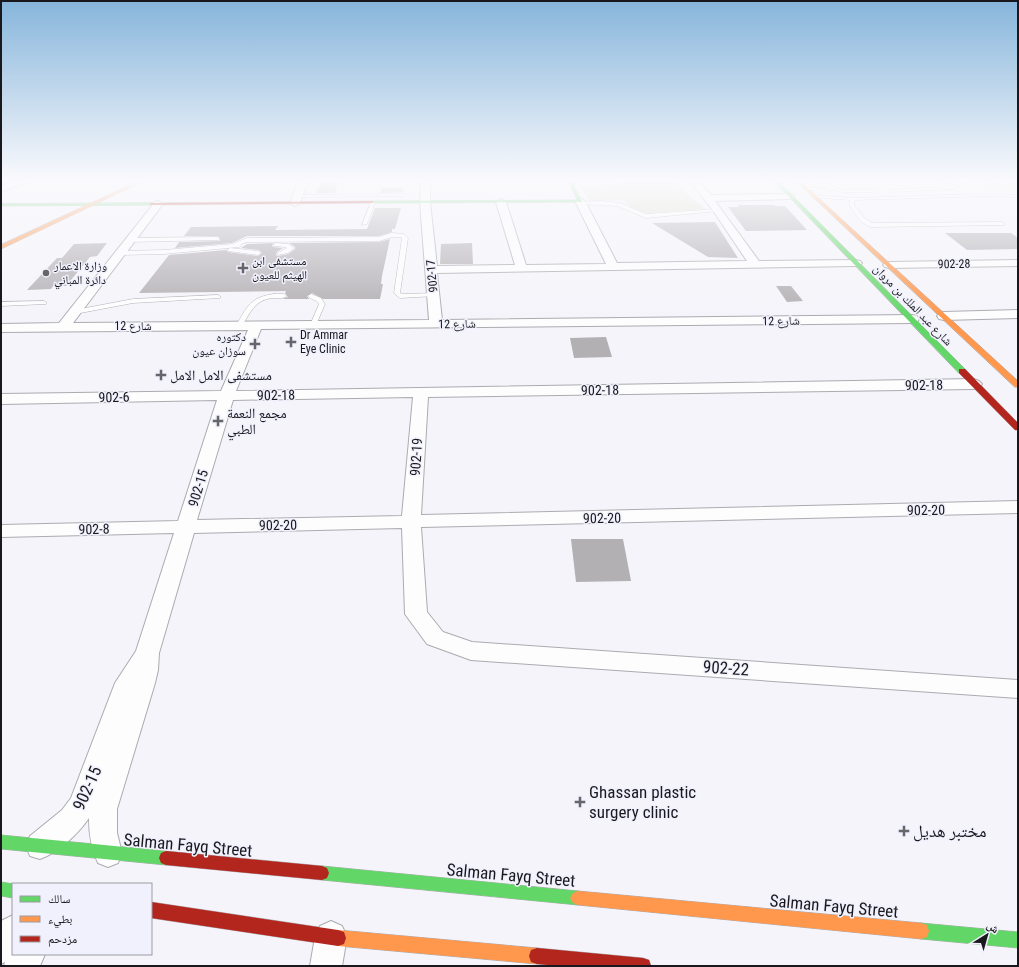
<svg xmlns="http://www.w3.org/2000/svg" width="1019" height="967" viewBox="0 0 1019 967" font-family="'Roboto Condensed','Noto Naskh Arabic',sans-serif">
<style>
.green{fill:#dadcc7}
.building{fill:#b3b0b4}
.lines{fill:none;stroke-linecap:round;stroke-linejoin:round}
.lane-casing{stroke:#ababb0;stroke-width:1}
.street-casing{stroke:#ababb0;stroke-width:2}
.fast-casing{stroke:#ababb0;stroke-width:1}
.slow-casing{stroke:#ababb0;stroke-width:1}
.jam-casing{stroke:#ababb0;stroke-width:1}
.lane{fill:#fdfdfe;fill-rule:evenodd}
.street{fill:#fdfdfe;fill-rule:evenodd}
.fast{fill:#63d668;fill-rule:evenodd}
.slow{fill:#ff974d;fill-rule:evenodd}
.jam{fill:#b3261e;fill-rule:evenodd}
.poi-dot{fill:#66666a;stroke:#f1f1fd;stroke-width:1.5}
.labels{text-anchor:middle;stroke-width:3;stroke-linejoin:round;paint-order:stroke}
.far-poi-label{font-size:12px;fill:#19191d;stroke:#f1f1fd;text-anchor:start}
.far-street-label{font-size:12px;fill:#19191d;stroke:#f1f1fd}
.poi-label{font-size:14px;fill:#19191d;stroke:#f1f1fd;text-anchor:start}
.street-label{font-size:14px;fill:#19191d;stroke:#f1f1fd}
.near-street-label{font-size:17px;fill:#19191d;stroke:#f1f1fd}
.near-poi-label{font-size:17px;fill:#19191d;stroke:#f1f1fd;text-anchor:start}
</style>
<rect width="100%" height="100%" fill="#f4f4fa"/>
<!-- green -->
<path class="green" d="M625,181H670L706,209L639,214L623,200L590,201L581,188L627,183Z"/>
<!-- building -->
<g class="building">
<path d="M322,181H338L335,193H316Z"/>
<path d="M382,188H404L403,192L381,193Z"/>
<path d="M738,205H774L775,206H785L807,230L746,231L728,207H739Z"/>
<path d="M375,208H401L395,229H392V232L379,236H247L232,243L175,248L179,242L220,241V238L217,236H184L191,227L278,226L275,230L367,229Z"/>
<path d="M715,222L738,258L708,257L652,223Z"/>
<path d="M945,233H1011L1018,238V249L967,250Z"/>
<path d="M390,239L382,276L381,284H383L380,299H323L312,293L307,296L309,299H282L288,297L285,293L286,291L139,293L169,255L226,250L228,252L258,256L262,253L259,250L241,248L247,244L273,243L272,245L273,247L283,248L277,252L276,255L278,256L288,254L295,249V247L289,243L379,242Z"/>
<path d="M107,243L97,256L90,257L66,286H53L51,289L27,290L57,258H62L74,244Z"/>
<path d="M472,243L473,264H440L441,244Z"/>
<path d="M776,286H791L803,301L787,302Z"/>
<path d="M606,337L612,357L574,358L570,338Z"/>
<path d="M571,539H623L631,581L576,582Z"/>
</g>
<g class="lines">
<defs>
<g id="lane">
<path d="M816,181H821L843,190H873L875,191L873,192H842L834,189L805,190L803,189L805,188H830Z"/>
<path d="M939,181H944L954,186L956,183L954,181H958L960,183L959,187L954,189L889,192L887,191L889,190L948,187Z"/>
<path d="M987,181H991V182L999,185L1018,184V186L999,187L987,184Z"/>
<path d="M403,194H405V196L297,197L295,196L297,195Z"/>
<path d="M986,194L1018,195V197L986,196L855,200L854,205L864,218L872,223L1002,222L1005,224L1004,225L871,227C860,223 855,214 850,205V200L812,197L810,196L812,195L853,198Z"/>
<path d="M602,201L620,203L646,214L718,209L720,210L718,211L646,218L617,206L581,204L579,203L581,202Z"/>
<path d="M371,202L375,203L367,224L362,225Z"/>
<path d="M392,233L404,234L408,238L400,293L402,294L434,293L436,294V296L400,298L394,293L402,238L401,237H392L379,241L247,242L241,244L242,245L239,247L164,254L121,255L118,253L121,251L164,250L232,244L247,238L379,237Z"/>
<path d="M217,237L219,238V240L129,242L126,240L129,238Z"/>
<path d="M276,243L288,244L294,248L288,253L278,255V253L287,248L285,247L274,246L273,245Z"/>
<path d="M230,248L258,251L261,253L258,255L228,251L227,250Z"/>
<path d="M274,294H284L287,296C283,299 277,298 272,298C254,300 250,314 241,327H237L236,326C247,307 250,297 274,294Z"/>
<path d="M311,294L321,298L325,304L316,325L313,327L310,325L319,304C316,299 311,300 308,296Z"/>
<path d="M218,295L221,297L220,298L133,303L75,314L72,312L75,310L133,299Z"/>
<path d="M44,301L47,303L46,304L1,306V302Z"/>
</g>
<g id="street">
<path d="M14,181H27L25,183L1,192V186Z"/>
<path d="M298,181H308L300,203L295,206L290,203Z"/>
<path d="M421,181H430V202L437,266L515,265L496,202L501,199L506,202L526,265L606,264L575,201L580,198L585,201L617,263L747,261L714,212L690,181H699L711,195L792,194L794,196L789,199L715,201L759,261L856,260L860,261L862,263L860,265L856,266L437,273L442,320L912,315L917,316L919,319L917,322L912,323L261,329L236,391L974,379L979,381L982,384L979,387L974,389L428,397L421,515L1018,501V513L421,527L427,612L443,632L472,642L1018,680V698L471,660L427,644L405,614L402,528L194,533L159,653L158,670L155,683L117,809V833L122,853L118,863L108,867L98,863C91,848 89,834 89,818C78,834 59,852 40,859L30,856L26,846L30,836L62,810L71,798L115,683L136,651L174,533L1,537V525L178,521L217,400L1,404V394L221,391L248,330L1,332V324L59,323L155,202L158,201L163,204L73,323L429,320L420,202ZM413,397L402,516L197,520L233,400Z"/>
<path d="M1018,260V266L889,268L885,267L883,265L885,263L889,262Z"/>
<path d="M1018,310V318L944,320L939,319L937,316L939,313L944,312Z"/>
<path d="M13,915V954H45L40,966H4L5,962L1,964V921Z"/>
<path d="M331,921L342,926L347,937L342,966H310L315,937L320,926Z"/>
</g>
<g id="fast">
<path d="M568,181H572L582,202L371,203L369,202L371,201L577,200Z"/>
<path d="M774,181H778L965,369V373H959Z"/>
<path d="M153,203V204L151,205L1,206V204Z"/>
<path d="M1,835L166,851L171,853L173,858L171,863L166,865L1,849Z"/>
<path d="M322,866L578,891L583,893L586,898L583,903L578,905L322,880L317,878L315,873L317,868Z"/>
<path d="M1,882L14,884L13,898L1,896Z"/>
<path d="M921,923L1018,932V948L921,939L915,937L913,931L915,925Z"/>
</g>
<g id="slow">
<path d="M139,181H144L1,249V245Z"/>
<path d="M796,181H800L1018,381V387H1015Z"/>
<path d="M578,891L921,923L927,925L929,931L927,937L921,939L578,905L573,903L570,898L573,893Z"/>
<path d="M338,930L537,948L543,950L545,956L543,962L537,964L338,946L332,944L330,938L332,932Z"/>
</g>
<g id="jam">
<path d="M371,201H373V203L151,205L149,204L151,203Z"/>
<path d="M959,369H965L1018,423V430H1015L959,373Z"/>
<path d="M166,851L322,866L327,868L329,873L327,878L322,880L166,865L161,863L159,858L161,853Z"/>
<path d="M151,902L338,930L344,932L346,938L344,944L338,946L151,918Z"/>
<path d="M537,948L643,958L649,960L651,966H558L537,964L531,962L529,956L531,950Z"/>
</g>
</defs>
<!-- lane casing -->
<use href="#lane" class="lane-casing"/>
<!-- street casing -->
<use href="#street" class="street-casing"/>
<!-- fast casing -->
<use href="#fast" class="fast-casing"/>
<!-- slow casing -->
<use href="#slow" class="slow-casing"/>
<!-- jam casing -->
<use href="#jam" class="jam-casing"/>
<!-- lane -->
<use href="#lane" class="lane"/>
<!-- street -->
<use href="#street" class="street"/>
<!-- fast -->
<use href="#fast" class="fast"/>
<!-- slow -->
<use href="#slow" class="slow"/>
<!-- jam -->
<use href="#jam" class="jam"/>
</g>
<!-- sky -->
<linearGradient id="sky" x2="0" y2="1"><stop stop-color="#86b5db"/><stop offset="0.57" stop-color="#fafafd"/><stop offset="1" stop-color="#fafafd" stop-opacity="0"/></linearGradient>
<rect width="1019" height="316" fill="url(#sky)"/>
<!-- markers -->
<g class="poi-dot">
<path d="M241 262h4v4h4v4h-4v4h-4v-4h-4v-4h4z"/>
<circle cx="46" cy="273" r="4"/>
<path d="M289 336h4v4h4v4h-4v4h-4v-4h-4v-4h4z"/>
<path d="M253 338h4v4h4v4h-4v4h-4v-4h-4v-4h4z"/>
<path d="M159 369h4v4h4v4h-4v4h-4v-4h-4v-4h4z"/>
<path d="M216 415h4v4h4v4h-4v4h-4v-4h-4v-4h4z"/>
<path d="M578 796h4v4h4v4h-4v4h-4v-4h-4v-4h4z"/>
<path d="M902 825h4v4h4v4h-4v4h-4v-4h-4v-4h4z"/>
</g>
<g class="labels">
<!-- far-poi labels -->
<g class="far-poi-label">
<text x="252" y="265">مستشفى ابن<tspan x="252" dy="14">الهيثم للعيون</tspan></text>
<text x="54" y="270">وزارة الاعمار<tspan x="54" dy="14">دائرة المباني</tspan></text>
<text x="300" y="339">Dr Ammar<tspan x="300" dy="14">Eye Clinic</tspan></text>
<text x="246" y="341" text-anchor="end">دكتوره<tspan x="246" dy="14">سوزان عيون</tspan></text>
</g>
<!-- far-street labels -->
<g class="far-street-label">
<text transform="translate(954 264) rotate(-1)" y="4">902-28</text>
<text transform="translate(432 276) rotate(-95)" y="4">902-17</text>
<text transform="translate(913 305) rotate(46)" y="4">شارع عبد الملك بن مروان</text>
<text transform="translate(781 321) rotate(-1)" y="4">شارع 12</text>
<text transform="translate(457 324) rotate(-1)" y="4">شارع 12</text>
<text x="133" y="330">شارع 12</text>
</g>
<!-- poi labels -->
<g class="poi-label">
<text x="170" y="380">مستشفى الامل الامل</text>
<text x="227" y="418">مجمع النعمة<tspan x="227" dy="16">الطبي</tspan></text>
</g>
<!-- street labels -->
<g class="street-label">
<text transform="translate(924 385) rotate(-1)" y="5">902-18</text>
<text transform="translate(600 390) rotate(-1)" y="5">902-18</text>
<text transform="translate(276 395) rotate(-1)" y="5">902-18</text>
<text transform="translate(114 397) rotate(-1)" y="5">902-6</text>
<text transform="translate(416 457) rotate(-86)" y="5">902-19</text>
<text transform="translate(198 488) rotate(-73)" y="5">902-15</text>
<text transform="translate(926 510) rotate(-1)" y="5">902-20</text>
<text transform="translate(602 518) rotate(-1)" y="5">902-20</text>
<text transform="translate(278 525) rotate(-1)" y="5">902-20</text>
<text transform="translate(94 529) rotate(-1)" y="5">902-8</text>
</g>
<!-- near-street labels -->
<g class="near-street-label">
<text transform="translate(726 668) rotate(4)" y="6">902-22</text>
<text transform="translate(87 788) rotate(-66)" y="6">902-15</text>
<text transform="translate(188 845) rotate(5)" y="6">Salman Fayq Street</text>
<text transform="translate(511 875) rotate(5)" y="6">Salman Fayq Street</text>
<text transform="translate(834 906) rotate(5)" y="6">Salman Fayq Street</text>
</g>
<!-- near-poi labels -->
<g class="near-poi-label">
<text x="589" y="798">Ghassan plastic<tspan x="589" dy="20">surgery clinic</tspan></text>
<text x="913" y="837">مختبر هديل</text>
</g>
</g>
<!-- border -->
<rect width="1019" height="967" fill="none" stroke="#19191d" stroke-width="4"/>
<!-- legend -->
<rect x="12" y="883" width="140" height="72" fill="#f1f1fd" stroke="#9b9ba3"/>
<rect x="20" y="896" width="20" height="6" fill="#63d668" stroke="#9b9ba3"/>
<text x="48" y="903" font-size="12" fill="#19191d">سالك</text>
<rect x="20" y="916" width="20" height="6" fill="#ff974d" stroke="#9b9ba3"/>
<text x="48" y="923" font-size="12" fill="#19191d">بطيء</text>
<rect x="20" y="936" width="20" height="6" fill="#b3261e" stroke="#9b9ba3"/>
<text x="48" y="943" font-size="12" fill="#19191d">مزدحم</text>
<!-- north arrow -->
<g transform="translate(987 935) rotate(37)" stroke="#f1f1fd" stroke-width="3" paint-order="stroke">
<path d="M0-3L7 15L0 10L-7 15Z" fill="#19191d"/>
<text y="-6" font-size="11" font-weight="bold" text-anchor="middle" fill="#19191d">ش</text>
</g>
</svg>
